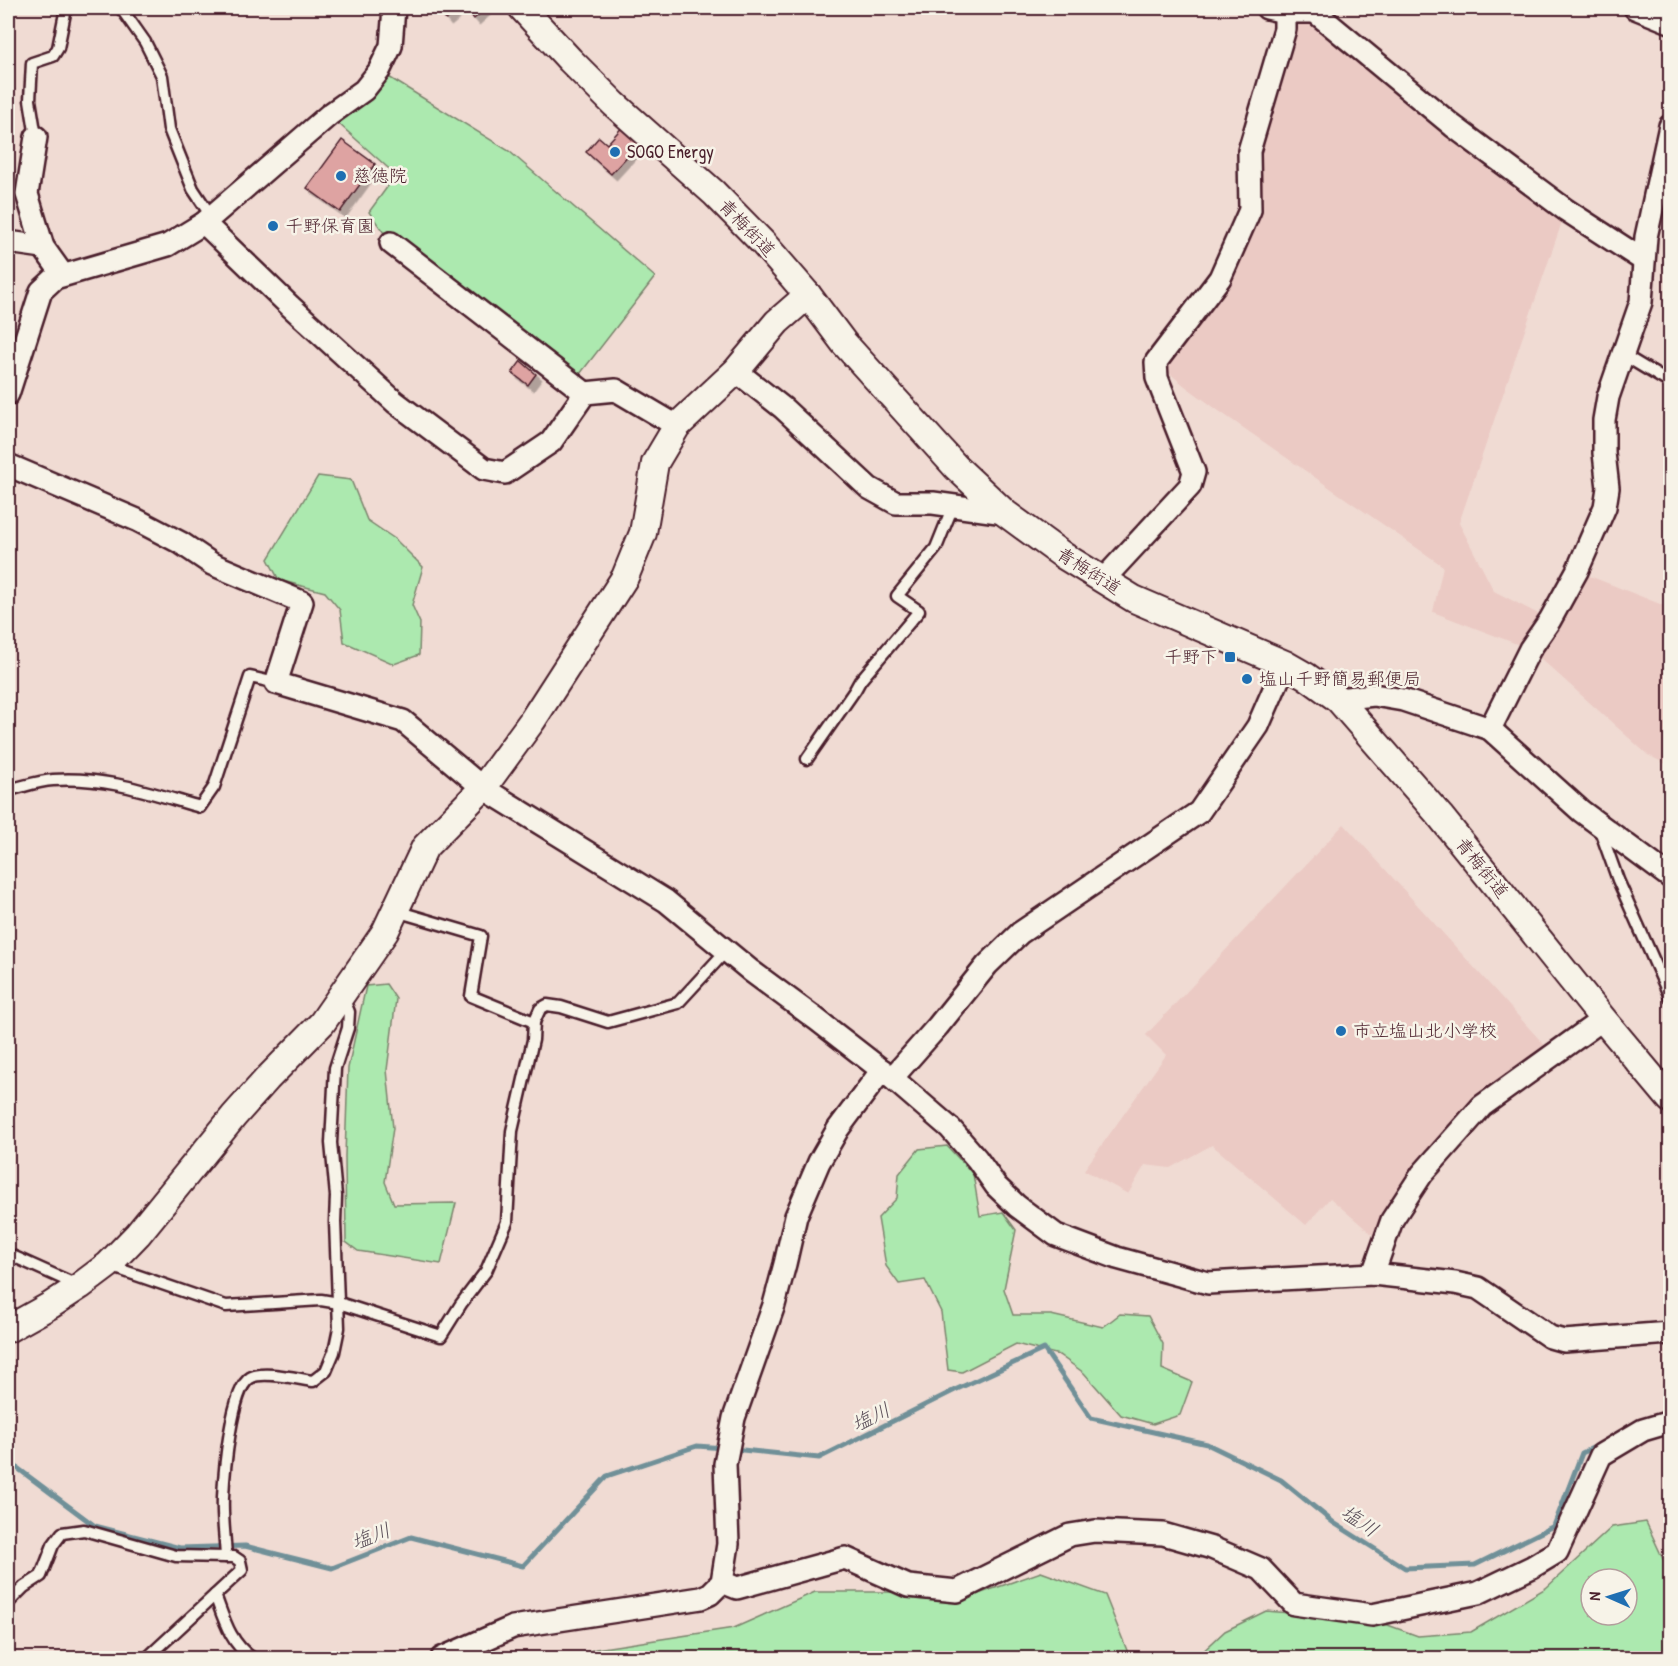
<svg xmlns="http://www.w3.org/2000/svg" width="1678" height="1666" viewBox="0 0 1678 1666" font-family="'Patrick Hand','Klee One',sans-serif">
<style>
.built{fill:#ebcac4}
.green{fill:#ace9af;stroke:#7b846d;stroke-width:1.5;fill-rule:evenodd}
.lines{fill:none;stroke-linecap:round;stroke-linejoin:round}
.stream{stroke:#709098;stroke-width:5}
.building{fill:#dea3a2;stroke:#4a1f2b;stroke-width:1.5;filter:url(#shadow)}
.service-casing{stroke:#4a1f2b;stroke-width:15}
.minor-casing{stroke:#4a1f2b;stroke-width:26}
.tertiary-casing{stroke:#4a1f2b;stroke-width:30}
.service{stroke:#f7f3e8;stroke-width:10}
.minor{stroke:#f7f3e8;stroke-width:21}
.tertiary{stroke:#f7f3e8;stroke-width:26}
.poi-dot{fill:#1f6fb2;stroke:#f7f3e8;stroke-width:2}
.labels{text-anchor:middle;stroke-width:5;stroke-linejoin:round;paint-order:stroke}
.poi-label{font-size:18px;fill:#4a1f2b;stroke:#f7f3e8;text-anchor:start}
.street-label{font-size:18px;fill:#4a1f2b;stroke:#f7f3e8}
.water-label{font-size:20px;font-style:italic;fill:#5a4e58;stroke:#f7f3e8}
</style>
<defs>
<filter id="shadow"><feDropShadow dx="5.5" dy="5.5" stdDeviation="0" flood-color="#0004"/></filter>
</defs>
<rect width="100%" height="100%" fill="#f0dbd3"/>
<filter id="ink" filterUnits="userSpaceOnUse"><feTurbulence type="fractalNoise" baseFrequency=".0167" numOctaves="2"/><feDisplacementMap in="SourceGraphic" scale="12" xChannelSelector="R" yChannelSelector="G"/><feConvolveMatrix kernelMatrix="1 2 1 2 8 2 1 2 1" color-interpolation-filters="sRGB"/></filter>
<g filter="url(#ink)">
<!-- built -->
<g class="built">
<path d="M1315,12L1566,210L1459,523L1494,591L1550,620L1577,571L1670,608V766L1648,755L1530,649L1433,612L1443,566L1219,411L1185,386L1156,362L1250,210L1249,151L1285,29Z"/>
<path d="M1344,824L1549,1050L1408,1183L1374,1236L1330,1198L1306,1225L1212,1145L1170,1168L1145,1165L1128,1194L1084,1170L1166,1055L1146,1035Z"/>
</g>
<!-- green -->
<g class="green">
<path d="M379,71L509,151L655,277L573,383L391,243L369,212L396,175L329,115Z"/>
<path d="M318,476L351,480L367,520L395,539L423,567L412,605L420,623L419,655L394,664L344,642L340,610L325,592L279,580L268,559Z"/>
<path d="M386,984L396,999L387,1070L393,1128L385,1182L394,1204L456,1203L441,1264L358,1251L346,1242L345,1156L348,1068L366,986Z"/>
<path d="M947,1146L973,1174L980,1216L1003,1212L1016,1230L1004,1289L1013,1315H1051L1103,1327L1120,1314L1148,1316L1163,1344L1162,1369L1192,1382L1180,1415L1153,1424L1121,1415L1084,1373L1059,1355L1016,1344L962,1372L948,1370L941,1312L925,1280L899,1284L886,1266L878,1218L897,1198L899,1174L919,1149Z"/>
<path d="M1646,1522L1670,1574V1658H1196L1225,1631L1266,1611L1374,1620L1418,1636L1471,1632L1546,1588L1612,1527ZM1591,1579H1627V1615H1591Z"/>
<path d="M1041,1572L1105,1595L1130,1658H570L596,1649L734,1628L815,1592H895L964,1599Z"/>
</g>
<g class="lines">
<!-- stream -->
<g class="stream">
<path d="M733,1449L819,1458L955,1390L1044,1349L1091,1418L1207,1444L1281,1480L1334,1523L1405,1568L1475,1565L1554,1526L1582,1453L1599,1445"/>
<path d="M8,1461L95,1526L180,1548L245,1546L332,1568L411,1537L523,1566L607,1476L697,1446L724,1448"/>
</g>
</g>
<!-- building -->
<g class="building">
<path d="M436,8H460L446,20Z"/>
<path d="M465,8H486L474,19Z"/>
<path d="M626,123L644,138L611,174L586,152L599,137L607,144Z"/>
<path d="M342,140L375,164L340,212L307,188Z"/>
<path d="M521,361L536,374L528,385L512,373Z"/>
</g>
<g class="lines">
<defs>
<g id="service">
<path d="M121,8L145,42L162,76L169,129L193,189L211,216"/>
<path d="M36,137L30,100L32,63L53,56L58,48L66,8"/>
<path d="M1622,354L1670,383"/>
<path d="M807,759L855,690L860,681L919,611L897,596L936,548L953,506"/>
<path d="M8,790C22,787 38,781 53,780C105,776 151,793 200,807L214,787L250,677L276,683"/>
<path d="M1600,830L1618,880L1670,997"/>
<path d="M534,1022L540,1009L547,1005L561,1007L608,1022L678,1003L726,951"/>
<path d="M8,1254L77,1285"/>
<path d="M110,1266L226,1306L321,1300L339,1303L441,1336L461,1304L486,1271L507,1222L512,1131L533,1040L534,1022L471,996L481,936L396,911"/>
<path d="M8,1603L24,1587L41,1576L53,1545L62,1533L84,1530L176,1556L226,1557"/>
<path d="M147,1658L215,1595"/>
<path d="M252,1658C230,1643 224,1619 215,1595L242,1570L240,1561L234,1557H226C225,1537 222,1517 223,1497C224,1474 231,1389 250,1378C262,1370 298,1379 313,1381L326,1371L334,1352L339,1328L335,1222L336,1196L331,1143L335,1068L348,1028L349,1012L343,997"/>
</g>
<g id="minor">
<path d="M1267,8L1285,12H1315L1453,126L1566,210L1643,260"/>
<path d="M1635,8L1670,22"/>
<path d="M36,137L27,194L43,247L63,275"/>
<path d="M204,223L290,306L395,402L484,469L505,473L551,442L585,393L616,390L677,426"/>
<path d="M8,242L43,247"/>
<path d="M391,243L585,393"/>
<path d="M736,371L783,408L869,488L896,503H933L1005,513"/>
<path d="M8,394L41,291L55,278L168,245L204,223L329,115L364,90L379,71L391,46L394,8"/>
<path d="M8,465L137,520L181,543L212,564L302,602L276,683L403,721L483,788L666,901L751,971L816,1019L892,1078L950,1128L977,1159L996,1186L1017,1206L1056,1235L1117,1258L1208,1283L1373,1274L1455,1283L1478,1288L1550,1337L1564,1341L1670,1333"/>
<path d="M1102,581L1190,486L1194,472L1157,378L1156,362L1220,278L1250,210L1249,151L1285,29V12"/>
<path d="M1338,699L1374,695L1403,700L1490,729L1581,811L1670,877"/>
<path d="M1490,729L1530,649L1550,620L1577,571L1605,507L1608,488L1604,453V420L1608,397L1641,302L1646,237L1670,126"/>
<path d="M892,1078L938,1026L987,965L1020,933L1199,812L1258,726L1285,664"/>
<path d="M1373,1274L1392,1220L1422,1174L1482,1106L1603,1019"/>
<path d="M722,1582L737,1588L845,1558L908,1586L957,1591L1070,1535L1095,1531L1163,1534L1212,1548L1261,1569L1294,1604L1372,1615L1478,1593L1532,1567L1557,1552L1601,1455L1643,1430L1670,1422"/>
<path d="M442,1658L513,1627L701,1598L710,1594L722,1582L728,1544L725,1464L734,1418L774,1305L785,1264L796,1216L819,1162L838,1129L882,1070"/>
</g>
<g id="tertiary">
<path d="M522,8L570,60L614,104L714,193L763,243L808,295L844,343L956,467L1005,513L1064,556L1134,599L1285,664L1306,676L1338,699L1440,816L1603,1019L1670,1099"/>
<path d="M8,1329L51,1305L80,1286L108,1265L138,1234L234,1116L267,1079L322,1023L385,932L425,847L483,788L532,721L625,577L643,533L655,463L677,426L736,371L777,322L808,295"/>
</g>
</defs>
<!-- service casing -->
<use href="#service" class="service-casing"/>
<!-- minor casing -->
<use href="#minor" class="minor-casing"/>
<!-- tertiary casing -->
<use href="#tertiary" class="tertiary-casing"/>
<!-- service -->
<use href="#service" class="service"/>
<!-- minor -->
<use href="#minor" class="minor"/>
<!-- tertiary -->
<use href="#tertiary" class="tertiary"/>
</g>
</g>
<!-- markers -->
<g class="poi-dot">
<circle cx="615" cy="152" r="6"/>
<circle cx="341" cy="176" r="6"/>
<circle cx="273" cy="226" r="6"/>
<rect x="1224" y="651" width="12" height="12" rx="3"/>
<circle cx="1247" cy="679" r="6"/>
<circle cx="1341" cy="1031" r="6"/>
</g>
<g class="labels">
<!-- poi labels -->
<g class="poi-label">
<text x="627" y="158">SOGO Energy</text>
<text x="353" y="182">慈徳院</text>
<text x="285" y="232">千野保育園</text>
<text x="1218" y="663" text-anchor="end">千野下</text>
<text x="1259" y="685">塩山千野簡易郵便局</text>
<text x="1353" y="1037">市立塩山北小学校</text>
</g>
<!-- street labels -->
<g class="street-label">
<text transform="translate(747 228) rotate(46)" y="6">青梅街道</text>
<text transform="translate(1089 571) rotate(32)" y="6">青梅街道</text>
<text transform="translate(1482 868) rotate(51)" y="6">青梅街道</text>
</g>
<!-- water labels -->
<g class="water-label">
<text transform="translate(871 1417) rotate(-26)" y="7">塩川</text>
<text transform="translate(1360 1521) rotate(34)" y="7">塩川</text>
<text transform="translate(371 1536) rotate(-21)" y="7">塩川</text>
</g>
</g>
<!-- margin -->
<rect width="1678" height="1666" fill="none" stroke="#f7f3e8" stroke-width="30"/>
<rect x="15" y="15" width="1648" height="1636" fill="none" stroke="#4a1f2b" stroke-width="2" filter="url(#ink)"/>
<!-- north arrow -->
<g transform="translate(1609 1597) rotate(273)"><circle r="28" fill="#f7f3e8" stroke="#b29e9c" stroke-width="1.5"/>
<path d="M0-4.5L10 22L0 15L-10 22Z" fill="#1f6fb2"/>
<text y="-9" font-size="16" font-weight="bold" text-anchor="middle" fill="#4a1f2b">N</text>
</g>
</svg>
